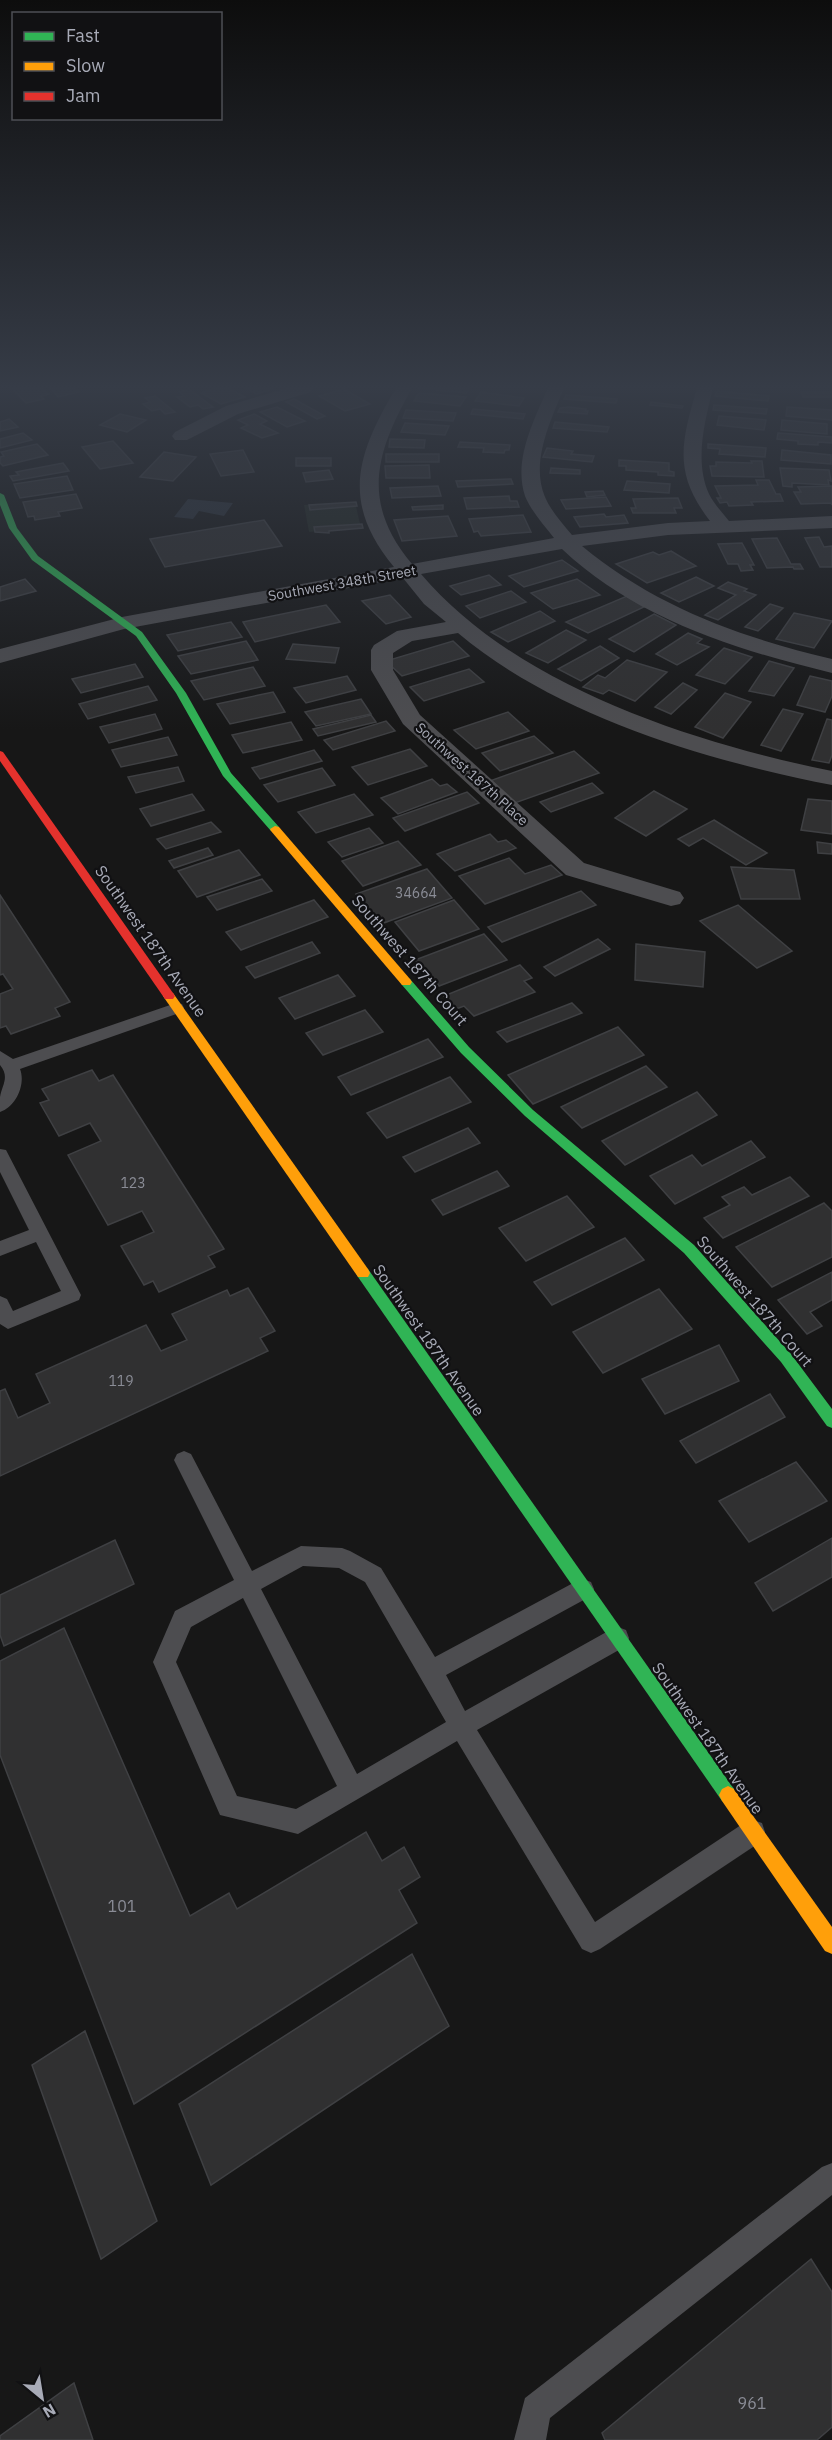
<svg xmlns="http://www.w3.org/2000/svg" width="832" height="2440" viewBox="0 0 832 2440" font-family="'IBM Plex Sans',sans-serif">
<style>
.green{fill:#212722}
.water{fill:#2c323a}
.building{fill:#303031;stroke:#3f4043;stroke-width:1.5}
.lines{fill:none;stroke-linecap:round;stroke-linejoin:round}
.lane{fill:#4d4d50;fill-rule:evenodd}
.street{fill:#4d4d50;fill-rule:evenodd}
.fast{fill:#30b455;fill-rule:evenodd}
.slow{fill:#ff9f0a;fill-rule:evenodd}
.jam{fill:#e5322d;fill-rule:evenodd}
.labels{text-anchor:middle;stroke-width:4.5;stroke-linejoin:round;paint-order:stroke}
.far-street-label{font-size:14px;fill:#a8abb7;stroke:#111113}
.number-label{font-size:14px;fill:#8a8c96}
.street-label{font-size:16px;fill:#a8abb7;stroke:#111113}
.near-number-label{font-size:16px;fill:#8a8c96}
</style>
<rect width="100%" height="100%" fill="#171717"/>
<!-- green -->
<path class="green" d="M355,502L361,528L309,532L304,505Z"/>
<!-- water -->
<path class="water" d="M188,499L233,503L224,516L199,511L193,519L174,517Z"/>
<!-- building -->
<g class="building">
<path d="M11,388H42L49,394L41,396L44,399L26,403Z"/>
<path d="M50,388H74L79,392L58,397Z"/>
<path d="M218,388H228L245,397L221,404L201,393Z"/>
<path d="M245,388H271L273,389L257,394Z"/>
<path d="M417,388H469L466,393Z"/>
<path d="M189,389L213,407L203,409L198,405L190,407L177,397L184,396L179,392Z"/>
<path d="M344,389L370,404L345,411L319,396Z"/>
<path d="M717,391L769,396L768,401L715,396Z"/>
<path d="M481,392L524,398L519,406L475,401Z"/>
<path d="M801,392H832V397H803Z"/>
<path d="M419,393L466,397L460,406L414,401Z"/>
<path d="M566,395L617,399L616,403L564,399Z"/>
<path d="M155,396L175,412L165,414L160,409L152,411L143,404L150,402L145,398Z"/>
<path d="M294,399L325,416L317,419L286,402Z"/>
<path d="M651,402L683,406L682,408L650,405Z"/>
<path d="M714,405L767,409L766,414L713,410Z"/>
<path d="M277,407L305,421L287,427L260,412Z"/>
<path d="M569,407L586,409L585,411H588L587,414L558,412L560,408Z"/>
<path d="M787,407L832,410V420L786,416Z"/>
<path d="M473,409L525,414L523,419L471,414Z"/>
<path d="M406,410L456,413L453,421L403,418Z"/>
<path d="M120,414L146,420L127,432L100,425Z"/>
<path d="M254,414L267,421L260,424L278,433L262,438L241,428L248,425L238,420Z"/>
<path d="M719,416L766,420L764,430L717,425Z"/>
<path d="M9,419L18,427L0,431V422Z"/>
<path d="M782,420L827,424V434L781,430Z"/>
<path d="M555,422L609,427L607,432L553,428Z"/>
<path d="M405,423L449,426L445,435L401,432Z"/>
<path d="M23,433L32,440L0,448V439Z"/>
<path d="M778,433L832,437V443L818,442V445L798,444V441L777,439Z"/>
<path d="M390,439L425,440L424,448L389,447Z"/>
<path d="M113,441L133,463L100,469L82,447Z"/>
<path d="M460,442L510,445L509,450H505L504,453L483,452L484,448L458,447Z"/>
<path d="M37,444L48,455L3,466L0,463V457L4,456L1,452Z"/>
<path d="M708,444L766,448L765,457L719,454L720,449L708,448Z"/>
<path d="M547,448L573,451L571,454L594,456L592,462L543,457Z"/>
<path d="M243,450L254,472L221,476L210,454Z"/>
<path d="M782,450L831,455V464L781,460Z"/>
<path d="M164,452L196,457L173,481L140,477Z"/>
<rect x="386" y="454" width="53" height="8"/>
<rect x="296" y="458" width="35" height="8"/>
<path d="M619,460L669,463V471L674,472V476L658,475V472L626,470V466H619Z"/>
<path d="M751,461H762L764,477L712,476L710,466H716V462L752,463Z"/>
<path d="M63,463L69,471L13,481L10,476L19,475L16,472Z"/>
<path d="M429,465L430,478H386L385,466Z"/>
<path d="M551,468L580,470V474L550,473Z"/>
<path d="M780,468L829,470L831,481L828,480L829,485L792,483V487L783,486Z"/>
<path d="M329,470L333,479L306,482L303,473Z"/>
<path d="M67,476L73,490L20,498L14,484Z"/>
<path d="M511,479L513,484L458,487L456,481Z"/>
<path d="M756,480H769L776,494H780L783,501L751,502L753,505L729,506L727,502L720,503L717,498H721L715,486L758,485Z"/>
<path d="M627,481L670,484L669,493L624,490Z"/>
<path d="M438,486L441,496L392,498L390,488Z"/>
<path d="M832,486V505L831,503L801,504L794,492H801L798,487Z"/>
<path d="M603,491L605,495L587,497L585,492Z"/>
<path d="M76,494L82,508L58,512L60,516L35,520L34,516L28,517L23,502Z"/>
<path d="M509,496L510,501H517L519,507L467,509L464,498Z"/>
<path d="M606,497L611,506L566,509L561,500Z"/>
<path d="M678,498L682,508H674L676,513H633L631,508H636L633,499Z"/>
<path d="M356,502L357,506L310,510L309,505Z"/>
<path d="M443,505V509L413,510L412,507Z"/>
<path d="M604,514L606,517L624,515L628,523L580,527L574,517Z"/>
<path d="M523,515L531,532L481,536L478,531L474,532L469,519Z"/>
<path d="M448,516L457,536L402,541L394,520Z"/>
<path d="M264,520L282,546L165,567L150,539Z"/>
<path d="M362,524L363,528L329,531V533L315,532L314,527Z"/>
<path d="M819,537L824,547L832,546V567H820L805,538Z"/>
<path d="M777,538L791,564H800L803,569H794L793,567L767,568L752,539Z"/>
<path d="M742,543L754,565H750L753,570L741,571L738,564H728L718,544Z"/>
<path d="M671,551L696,566L647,583L616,564L653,552L659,555Z"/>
<path d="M562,560L578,571L524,587L509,576Z"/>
<path d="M489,575L501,585L461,595L450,586Z"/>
<path d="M696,577L714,586L679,602L661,593Z"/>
<path d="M25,579L36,591L0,601V587Z"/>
<path d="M577,579L600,595L553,609L531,593Z"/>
<path d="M728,582L747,589L744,591L756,595L718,620L705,615L736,595L718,588Z"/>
<path d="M511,591L526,602L480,618L466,606Z"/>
<path d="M390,595L411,617L386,624L362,601Z"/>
<path d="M627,596L644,607L588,633L566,622Z"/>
<path d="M770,604L783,608L758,631L745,627Z"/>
<path d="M326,605L340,622L255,642L243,622Z"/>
<path d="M540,611L555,621L508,642L491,632Z"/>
<path d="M794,613L832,621L814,648L776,639Z"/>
<path d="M654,614L676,625L634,652L609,639Z"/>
<path d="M231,622L242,637L178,651L167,635Z"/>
<path d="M566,630L586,640L548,663L526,653Z"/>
<path d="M688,633L702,639L697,643L709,647L677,665L656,654Z"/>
<path d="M246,641L258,660L191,674L178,656Z"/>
<path d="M453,641L469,656L402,676L386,661Z"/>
<path d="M293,644L339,648L335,663L286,659Z"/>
<path d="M600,646L619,658L581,681L558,669Z"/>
<path d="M724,648L752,657L725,684L696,675Z"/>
<path d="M627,660L667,672L635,701L609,690L603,694L583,687L598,675L605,678Z"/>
<path d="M769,661L794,668L774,696L749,691Z"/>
<path d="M135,664L143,677L81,693L72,679Z"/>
<path d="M253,667L265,686L204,700L191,681Z"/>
<path d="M469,669L484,682L424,701L410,687Z"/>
<path d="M347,676L356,690L306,703L294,688Z"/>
<path d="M810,676L832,681V696L825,712L797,705Z"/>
<path d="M683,683L697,690L671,714L655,707Z"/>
<path d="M148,686L157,700L88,719L79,704Z"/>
<path d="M273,692L285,712L230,724L217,704Z"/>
<path d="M725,693L751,702L723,738L695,727Z"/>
<path d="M361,699L371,714L316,726L305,712Z"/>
<path d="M783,709L803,714L781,751L761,745Z"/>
<path d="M508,712L529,731L476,749L454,730Z"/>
<path d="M155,714L162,729L109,743L100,727Z"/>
<path d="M371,715L376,722L318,736L313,729Z"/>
<path d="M827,719L832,720V755L829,763L812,760Z"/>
<path d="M386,721L395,731L333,750L324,740Z"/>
<path d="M291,722L302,740L243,753L232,735Z"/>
<path d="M534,736L553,753L500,771L482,753Z"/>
<path d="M168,737L177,755L121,767L112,750Z"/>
<path d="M410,749L427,766L368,785L352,767Z"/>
<path d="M314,750L322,761L260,779L252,768Z"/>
<path d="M574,751L599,773L512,804L487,782Z"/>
<path d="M178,767L184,781L136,793L128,777Z"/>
<path d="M322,768L335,785L278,802L264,785Z"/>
<path d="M432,779L440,786L447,784L457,792L398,814L381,798Z"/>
<path d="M592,783L603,793L551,812L540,802Z"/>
<path d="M654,791L687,809L646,836L615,818Z"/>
<path d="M467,792L479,803L405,831L393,818Z"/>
<path d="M192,794L204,810L151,826L140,809Z"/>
<path d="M354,794L373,815L316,833L298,812Z"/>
<path d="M808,799L832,801V834L801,830Z"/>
<path d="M714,820L767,853L746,865L703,838L689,846L678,839Z"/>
<path d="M211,822L221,832L166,849L157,839Z"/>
<path d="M369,828L383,843L342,857L328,842Z"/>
<path d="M490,834L498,842L506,840L516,848L455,871L437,854Z"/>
<path d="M398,841L421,865L363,886L342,861Z"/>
<path d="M817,842L832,844V854L818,853Z"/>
<path d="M208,848L213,855L174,868L169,861Z"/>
<path d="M239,850L260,875L197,897L178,871Z"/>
<path d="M509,858L525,874L551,865L562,875L485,904L459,876Z"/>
<path d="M731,867L794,870L800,899H741Z"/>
<path d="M427,869L452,898L381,924L356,894Z"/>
<path d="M262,879L272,891L217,910L207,897Z"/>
<path d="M581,891L596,905L502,942L488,927Z"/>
<path d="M0,895L70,1002L55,1008L60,1016L11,1034L6,1026L0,1028V994L13,989L3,974L0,975Z"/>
<path d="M314,900L328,917L241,950L226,932Z"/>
<path d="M454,900L479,929L419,951L395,922Z"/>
<path d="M738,905L792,951L757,968L700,921Z"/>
<path d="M484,934L507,960L439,986L415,960Z"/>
<path d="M598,939L610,949L555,976L544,967Z"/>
<path d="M312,942L320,953L255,978L246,967Z"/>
<path d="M636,944L705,952L703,987L635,980Z"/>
<path d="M520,965L532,978L524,981L535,992L474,1016L464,1006L456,1009L444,996Z"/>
<path d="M338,975L355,996L295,1019L279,998Z"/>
<path d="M572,1003L582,1013L507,1042L497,1032Z"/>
<path d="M365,1010L383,1032L323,1055L306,1033Z"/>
<path d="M618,1027L644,1055L533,1104L508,1075Z"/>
<path d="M428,1039L443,1057L351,1095L338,1077Z"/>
<path d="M646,1066L667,1087L582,1128L561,1107Z"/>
<path d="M92,1070L99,1081L113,1075L224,1249L208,1256L215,1267L159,1292L153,1281L144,1285L121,1246L154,1232L142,1211L108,1225L68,1155L101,1141L90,1123L59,1136L40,1103L49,1100L42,1089Z"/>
<path d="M450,1077L471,1102L387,1138L367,1113Z"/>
<path d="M697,1092L717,1115L625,1165L602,1141Z"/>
<path d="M468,1128L480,1143L415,1172L403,1157Z"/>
<path d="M751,1141L765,1157L675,1204L650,1176L692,1155L702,1166Z"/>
<path d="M497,1171L509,1186L443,1215L432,1200Z"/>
<path d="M790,1177L809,1196L723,1238L704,1218L730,1205L722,1197L744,1187L752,1195Z"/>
<path d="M567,1196L594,1227L526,1261L499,1228Z"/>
<path d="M824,1203L832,1211V1257L772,1287L736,1247Z"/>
<path d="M625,1238L644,1260L552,1305L534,1282Z"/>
<path d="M832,1272V1300L810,1312L822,1326L807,1334L778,1300Z"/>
<path d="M248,1288L275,1331L260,1338L268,1351L0,1476V1391L5,1389L18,1418L50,1403L36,1374L146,1325L161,1351L187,1340L172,1314L227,1290L230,1296Z"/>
<path d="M659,1289L692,1329L603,1373L573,1332Z"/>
<path d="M719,1345L739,1381L665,1414L642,1379Z"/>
<path d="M770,1394L785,1417L696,1463L680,1441Z"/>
<path d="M796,1462L827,1501L749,1542L719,1501Z"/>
<path d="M832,1538V1577L773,1611L755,1583Z"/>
<path d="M115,1540L134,1584L4,1646L0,1635V1595Z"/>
<path d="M64,1628L190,1916L229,1893L237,1909L366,1832L382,1861L404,1847L420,1877L399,1890L417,1923L134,2104L0,1755V1661Z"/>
<path d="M412,1954L449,2026L211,2185L179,2104Z"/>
<path d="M85,2031L157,2221L101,2259L32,2065Z"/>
<path d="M811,2259L832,2292V2427L817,2440H605L602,2433Z"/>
<path d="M74,2383L93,2440H0V2436Z"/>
</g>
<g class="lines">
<!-- lane -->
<g class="lane">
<path d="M176,1003L182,1004L184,1008L182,1012L20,1069C26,1084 16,1107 0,1112C0,1107 0,1102 0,1097C2,1085 10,1077 0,1065V1051L13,1059Z"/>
<path d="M0,1149L6,1150L81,1295L79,1300L8,1329L0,1324V1296L7,1299L13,1311L61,1291L36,1242L0,1256V1241L29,1230L0,1172Z"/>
<path d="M184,1451L191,1454L252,1571L301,1546L342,1548L350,1551L381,1568L435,1657L575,1582L583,1579L591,1582L594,1589L591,1596L446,1675L465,1711L610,1630L618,1627L626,1630L629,1638L626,1646L477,1730L595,1922L744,1823L753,1820L762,1823L765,1832L762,1841L600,1949L591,1953L582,1949L457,1741L298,1834L220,1815L153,1662L175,1611L234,1580L174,1460L177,1454ZM303,1566L339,1568L365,1582L446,1722L357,1774L261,1589ZM243,1598L337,1786L296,1809L237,1796L176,1662L191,1627Z"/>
<path d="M832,2163V2195L550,2418L546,2440H514L525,2398L822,2167Z"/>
</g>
<!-- street -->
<g class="street">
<path d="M287,388H313L311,392L238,414L187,440H175L172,436L175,432L226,406Z"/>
<path d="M396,388H412C376,452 360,502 412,564L554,538C544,525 531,511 525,496C513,460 534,420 548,388H564C551,420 530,462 545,497C551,511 562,523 572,535L668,523L710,521C673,473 681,443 697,388H713C705,421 694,461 709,494C714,504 722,512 729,521L832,516V528L668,535L582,546C654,606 742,638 832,659V673C736,650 635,618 562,549L421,574C516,686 693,743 832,771V785C708,761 556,716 458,633L412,641L393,653V670L420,715L584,863L680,892L684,898L680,904L671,906L566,875L403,724L371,670V650L374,645L397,631L446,622L424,604L403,578L124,629L0,663V649L122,617L394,567C340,502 357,454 396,388Z"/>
</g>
<!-- fast -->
<g class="fast">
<path d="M0,493L4,495L17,528L38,556L142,632L186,693L231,773L279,827V831H271L223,776L176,693L136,636L32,560L9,528L0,505Z"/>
<path d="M406,978L410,979L469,1047L533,1110L694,1245L791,1354L832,1409V1428L827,1426L781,1362L684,1253L525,1116L461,1053L402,985L400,982L402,979Z"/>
<path d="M363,1267L368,1269L734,1789L737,1795L734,1801L728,1804L722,1801L358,1277L356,1273L358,1269Z"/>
</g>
<!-- slow -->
<g class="slow">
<path d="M275,826L279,827L410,979L412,982L410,985H402L271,831L270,829Z"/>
<path d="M169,992L173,993L368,1269L370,1273L368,1277H358L165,999L163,996Z"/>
<path d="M728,1786L734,1789L832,1927V1954L825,1951L722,1801L719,1795L722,1789Z"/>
</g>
<!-- jam -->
<path class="jam" d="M0,751L3,752L173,993L175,996L173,999H165L0,761Z"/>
</g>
<!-- sky -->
<linearGradient id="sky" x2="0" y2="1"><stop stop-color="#0d0d0d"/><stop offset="0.53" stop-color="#363c47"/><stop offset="1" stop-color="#363c47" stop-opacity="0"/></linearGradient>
<rect width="832" height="730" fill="url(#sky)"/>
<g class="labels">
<!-- far-street labels -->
<g class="far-street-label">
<text transform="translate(342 583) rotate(-10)" y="5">Southwest 348th Street</text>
<text transform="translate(472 774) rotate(42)" y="5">Southwest 187th Place</text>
</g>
<!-- number labels -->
<g class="number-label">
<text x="416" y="898">34664</text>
<text x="133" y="1188">123</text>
<text x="121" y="1386">119</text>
</g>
<!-- street labels -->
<g class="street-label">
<text transform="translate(151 941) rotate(55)" y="6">Southwest 187th Avenue</text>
<text transform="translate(410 960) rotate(49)" y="6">Southwest 187th Court</text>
<text transform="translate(755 1301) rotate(49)" y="6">Southwest 187th Court</text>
<text transform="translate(429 1340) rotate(55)" y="6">Southwest 187th Avenue</text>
<text transform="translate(708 1738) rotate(55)" y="6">Southwest 187th Avenue</text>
</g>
<!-- near-number labels -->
<g class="near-number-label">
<text x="122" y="1912">101</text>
<text x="752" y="2409">961</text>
</g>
</g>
<!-- legend -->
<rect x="12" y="12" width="210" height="108" fill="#111113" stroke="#4d4f55" stroke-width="1.5"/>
<rect x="24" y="32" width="30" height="9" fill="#30b455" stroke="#4d4f55" stroke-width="1.5"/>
<text x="66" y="42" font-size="18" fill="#a8abb7">Fast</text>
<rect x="24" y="62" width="30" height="9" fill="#ff9f0a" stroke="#4d4f55" stroke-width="1.5"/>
<text x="66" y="72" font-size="18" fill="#a8abb7">Slow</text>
<rect x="24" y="92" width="30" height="9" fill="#e5322d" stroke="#4d4f55" stroke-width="1.5"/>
<text x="66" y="102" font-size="18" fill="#a8abb7">Jam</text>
<!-- north arrow -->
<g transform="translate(42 2398) rotate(150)" stroke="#111113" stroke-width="4.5" paint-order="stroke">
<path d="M0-4.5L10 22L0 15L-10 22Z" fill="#a8abb7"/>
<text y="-9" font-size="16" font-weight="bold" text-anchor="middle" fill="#a8abb7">N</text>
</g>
</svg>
